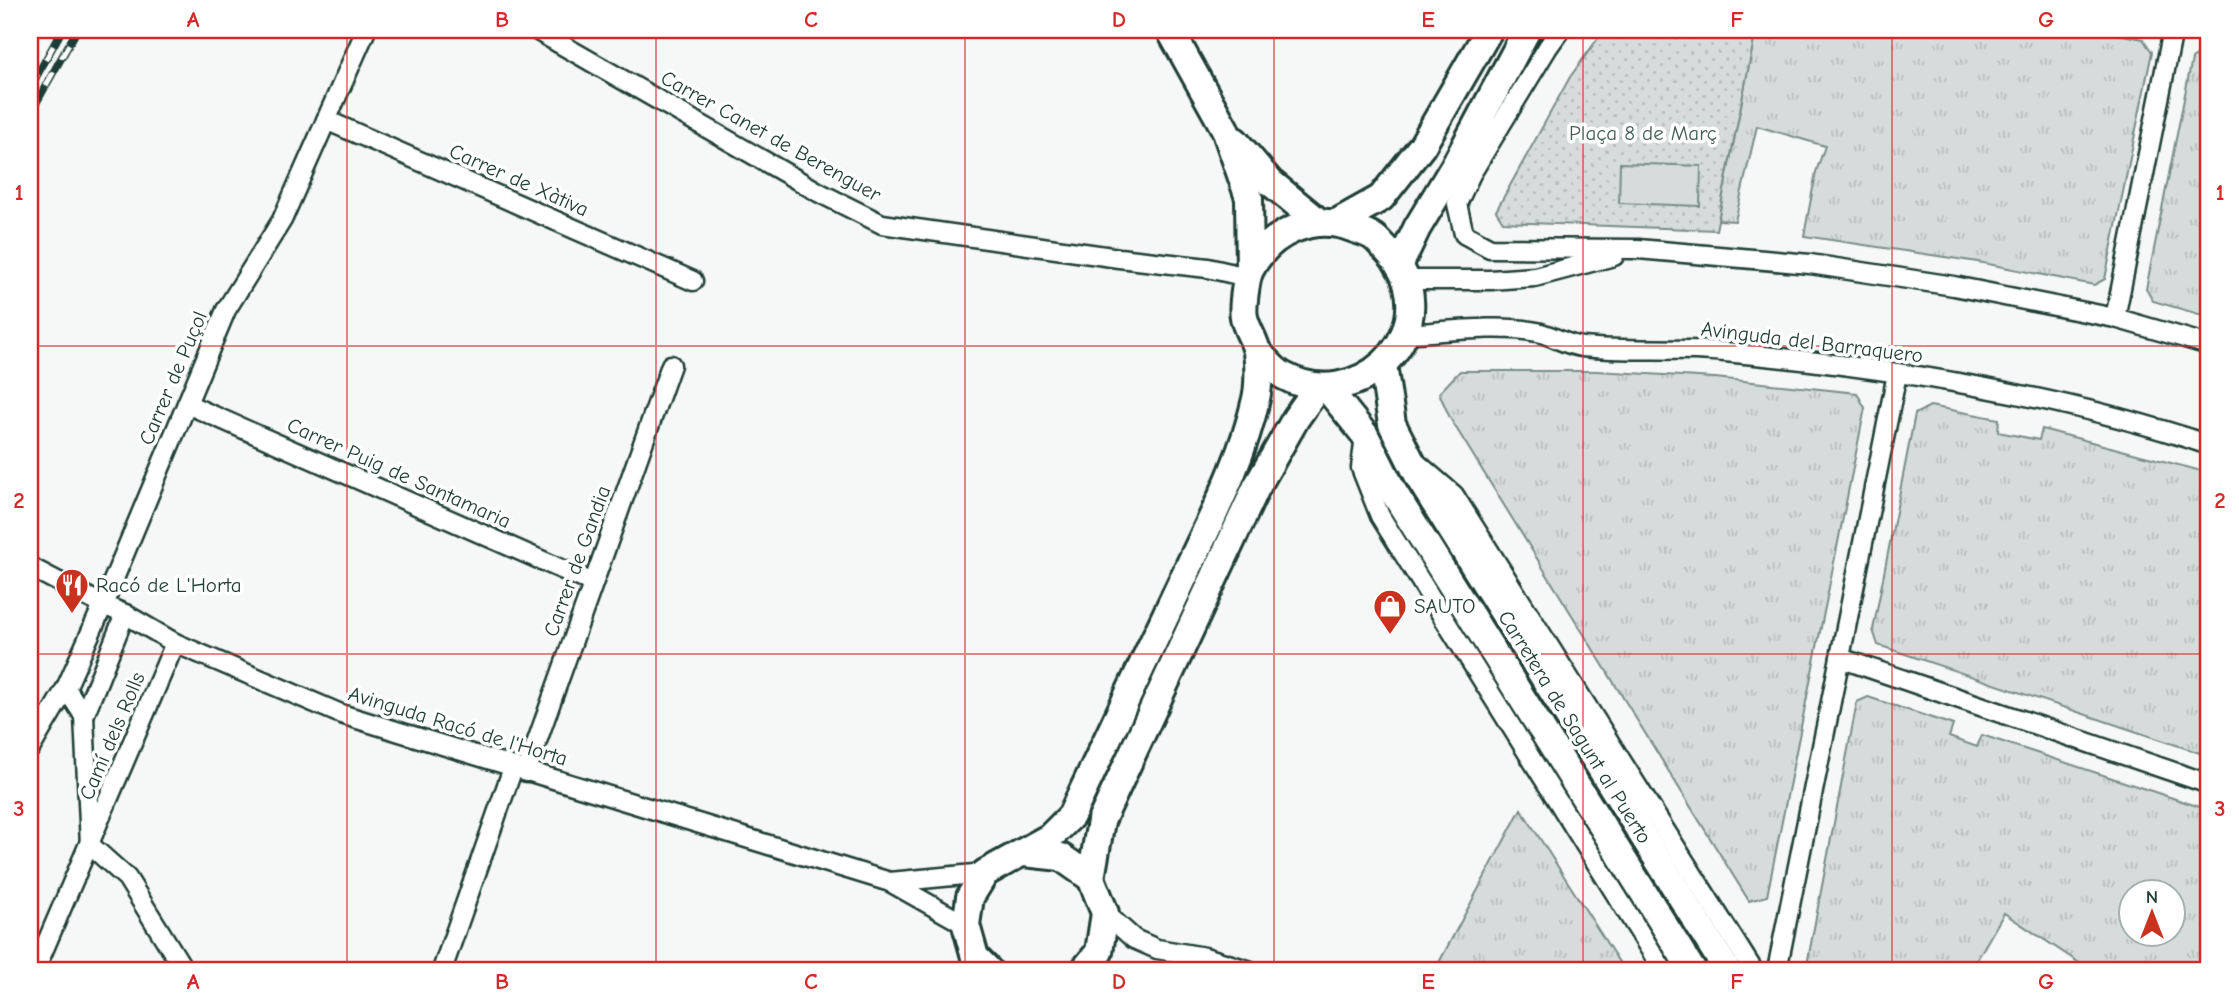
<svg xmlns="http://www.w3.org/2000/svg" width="2239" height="1000" viewBox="0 0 2239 1000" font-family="'Comic Neue',sans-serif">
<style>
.grass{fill:url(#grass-tufts);stroke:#7a8c88;stroke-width:2;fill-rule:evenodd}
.park{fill:url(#park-dots);stroke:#7a8c88;stroke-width:2}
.pitch{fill:#d6dcdb;stroke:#7a8c88;stroke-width:2}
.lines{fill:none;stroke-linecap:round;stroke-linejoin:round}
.street-casing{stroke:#1f3d34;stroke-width:23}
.secondary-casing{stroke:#1f3d34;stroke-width:32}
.street{stroke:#fff;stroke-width:18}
.secondary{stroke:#fff;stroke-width:26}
.rail-casing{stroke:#1f3d34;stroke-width:8}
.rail{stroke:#fff;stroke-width:5;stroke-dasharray:16;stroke-linecap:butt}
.grid{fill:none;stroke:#d62828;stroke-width:2;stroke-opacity:0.55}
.labels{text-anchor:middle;stroke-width:7;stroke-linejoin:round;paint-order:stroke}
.park-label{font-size:21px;fill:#445d55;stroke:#fff}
.street-label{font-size:21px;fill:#1f3d34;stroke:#fff}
.poi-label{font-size:21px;fill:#1f3d34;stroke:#fff;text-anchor:start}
.neatline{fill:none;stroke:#d62828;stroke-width:2.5}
.grid-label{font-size:23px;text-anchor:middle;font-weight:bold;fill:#d62828}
</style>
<defs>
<pattern id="grass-tufts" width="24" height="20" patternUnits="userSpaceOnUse" patternTransform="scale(1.75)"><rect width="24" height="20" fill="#d6dcdb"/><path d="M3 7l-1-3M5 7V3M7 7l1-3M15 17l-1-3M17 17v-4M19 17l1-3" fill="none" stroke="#b7bebd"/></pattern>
<pattern id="park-dots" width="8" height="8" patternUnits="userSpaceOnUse" patternTransform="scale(1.75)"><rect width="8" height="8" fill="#d6dcdb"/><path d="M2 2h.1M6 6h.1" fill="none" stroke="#b7bebd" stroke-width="1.8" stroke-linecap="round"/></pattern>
</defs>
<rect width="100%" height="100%" fill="#f6f7f7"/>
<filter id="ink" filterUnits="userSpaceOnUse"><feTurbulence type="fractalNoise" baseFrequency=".0143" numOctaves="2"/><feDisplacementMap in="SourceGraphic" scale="14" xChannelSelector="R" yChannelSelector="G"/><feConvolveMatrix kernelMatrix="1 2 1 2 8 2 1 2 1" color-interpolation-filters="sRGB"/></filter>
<g filter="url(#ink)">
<!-- grass -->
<g class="grass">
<path d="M1756,30H2098L2143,39L2152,52L2105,279L2094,285L1978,262L1804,236L1816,172L1825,146L1757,126L1735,221L1718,220Z"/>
<path d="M2204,51L2209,52V317L2153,301L2146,289L2192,59Z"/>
<path d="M1460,371H1597L1715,378L1857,393L1865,408L1767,896L1749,901L1450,418L1439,393Z"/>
<path d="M1930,406L1999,419L1998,432L2039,440L2042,429L2209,473V756L1878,645L1873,630L1915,414Z"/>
<path d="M1868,697L1953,725L1949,737L1977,747L1982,735L2209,810V970H2090L2004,913L1971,970H1806L1857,702ZM2130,892H2172V934H2130Z"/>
<path d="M1521,809L1624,970H1435Z"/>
</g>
<!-- park -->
<path class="park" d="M1604,30H1756L1716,230L1503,222L1496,211L1570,77Z"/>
<!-- pitch -->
<path class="pitch" d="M1620,163L1701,166L1700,206L1619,203Z"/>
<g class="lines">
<defs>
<g id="street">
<path d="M536,30L820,193L882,224L1119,258L1208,268L1247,277"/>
<path d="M1560,30L1548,47L1471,174L1457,204L1464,234L1490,248L1638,249L1810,264L1954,286L2115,318L2209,345"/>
<path d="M326,120L693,281"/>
<path d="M1406,280H1490L1535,277L1614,256"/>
<path d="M2115,318L2173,30"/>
<path d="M1404,334C1442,332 1500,324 1537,332C1552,335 1566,345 1582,347C1629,352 1678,347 1725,352C1884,367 2058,394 2209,445"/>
<path d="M187,404L593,583"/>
<path d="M1365,435L1361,468L1380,516L1663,970"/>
<path d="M1418,464L1454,495L1753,970"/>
<path d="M30,567L103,605L125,614L175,643L341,714L890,882L966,925"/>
<path d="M1840,658L2209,784"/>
<path d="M66,688L84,716L90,845L127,878L184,970"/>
<path d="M84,716L125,614"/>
<path d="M30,749L66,688L103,605L226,310L282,220L366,30"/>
<path d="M526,772L671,365"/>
<path d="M890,882L985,873"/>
<path d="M1105,913L1134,939L1157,949L1205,957L1248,970"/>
<path d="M35,970L175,643"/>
<path d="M442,970L513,768"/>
<path d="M1777,970L1897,374"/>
</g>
<g id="secondary">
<path d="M1170,30L1225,129L1249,198L1250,269"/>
<path d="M1235,141L1270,182L1319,222"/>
<path d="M1338,222L1381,198L1422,146L1489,30"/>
<path d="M1399,266L1417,228L1455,165L1527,30"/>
<path d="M1383,365L1392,424L1421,481L1727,970"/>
<path d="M1327,388L1365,435L1394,493L1692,970"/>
<path d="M1024,853L1061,857L1091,878L1105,913L1099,952L1084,970"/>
<path d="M1091,878L1101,821L1256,488L1296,418L1318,387"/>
<path d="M988,970L975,957L966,925L970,897L985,873L1050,837L1071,816C1108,737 1145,659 1182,581C1209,523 1242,462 1256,399C1259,386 1259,365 1257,352C1255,340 1246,329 1244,317C1242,308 1246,278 1250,270C1270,232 1313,213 1352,228C1360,231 1370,233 1376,239C1384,247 1395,258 1400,267C1440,339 1355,415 1284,376C1274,371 1265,359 1257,351"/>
</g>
</defs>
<!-- street casing -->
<use href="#street" class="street-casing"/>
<!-- secondary casing -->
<use href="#secondary" class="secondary-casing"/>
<!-- street -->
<use href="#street" class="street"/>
<!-- secondary -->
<use href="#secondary" class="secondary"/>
<defs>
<g id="rail">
<path d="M30,88L62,30"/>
<path d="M30,114L77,30"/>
</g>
</defs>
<!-- rail casing -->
<use href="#rail" class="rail-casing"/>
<!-- rail -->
<use href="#rail" class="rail"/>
</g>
</g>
<!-- grid -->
<path class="grid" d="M347,30V970M656,30V970M965,30V970M1274,30V970M1583,30V970M1892,30V970M30,346H2209M30,654H2209"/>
<!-- icons -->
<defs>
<symbol id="restaurant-pin" viewBox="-11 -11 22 30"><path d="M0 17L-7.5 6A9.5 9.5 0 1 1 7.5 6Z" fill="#c8321e" stroke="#fff"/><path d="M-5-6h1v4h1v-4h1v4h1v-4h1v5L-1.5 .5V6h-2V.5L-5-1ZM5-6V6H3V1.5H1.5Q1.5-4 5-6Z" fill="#fff"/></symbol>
<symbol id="shop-pin" viewBox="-11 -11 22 30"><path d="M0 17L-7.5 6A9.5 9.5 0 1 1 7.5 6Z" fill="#c8321e" stroke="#fff"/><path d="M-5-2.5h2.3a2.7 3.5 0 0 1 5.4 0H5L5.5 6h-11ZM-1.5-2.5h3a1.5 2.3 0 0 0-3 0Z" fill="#fff"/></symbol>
</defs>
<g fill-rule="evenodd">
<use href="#restaurant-pin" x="53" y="566" width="38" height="52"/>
<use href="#shop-pin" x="1371" y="587" width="38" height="52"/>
</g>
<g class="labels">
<!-- park labels -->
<g class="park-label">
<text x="1643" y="140">Plaça 8 de Març</text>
</g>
<!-- street labels -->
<g class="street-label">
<text transform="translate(771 136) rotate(29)" y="7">Carrer Canet de Berenguer</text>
<text transform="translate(519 180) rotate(24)" y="7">Carrer de Xàtiva</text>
<text transform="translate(1812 342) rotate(7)" y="7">Avinguda del Barraquero</text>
<text transform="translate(173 378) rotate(-67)" y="7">Carrer de Puçol</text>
<text transform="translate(399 473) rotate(24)" y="7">Carrer Puig de Santamaria</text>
<text transform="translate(577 561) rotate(-70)" y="7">Carrer de Gandia</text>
<text transform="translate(458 726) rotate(17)" y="7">Avinguda Racó de l'Horta</text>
<text transform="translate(1575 727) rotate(58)" y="7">Carretera de Sagunt al Puerto</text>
<text transform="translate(112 736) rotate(-67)" y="7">Camí dels Rolls</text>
</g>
<!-- poi labels -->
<g class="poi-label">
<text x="96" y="592">Racó de L'Horta</text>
<text x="1414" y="613">SAUTO</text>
</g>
</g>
<!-- margin -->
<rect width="2239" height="1000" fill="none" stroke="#fff" stroke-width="77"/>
<!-- north arrow -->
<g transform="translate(2152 913)"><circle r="33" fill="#ffffff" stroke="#a5b1ae" stroke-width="2"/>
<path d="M0-5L12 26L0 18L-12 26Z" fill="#c8321e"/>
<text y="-10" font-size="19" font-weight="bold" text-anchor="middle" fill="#1f3d34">N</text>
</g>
<rect x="38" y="38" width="2162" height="924" class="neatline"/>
<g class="grid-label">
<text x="193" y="27">A</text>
<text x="502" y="27">B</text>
<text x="811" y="27">C</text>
<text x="1119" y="27">D</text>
<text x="1428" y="27">E</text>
<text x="1737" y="27">F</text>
<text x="2046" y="27">G</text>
<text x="19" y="200">1</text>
<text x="2220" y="200">1</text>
<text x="19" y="508">2</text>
<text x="2220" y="508">2</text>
<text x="19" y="816">3</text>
<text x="2220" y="816">3</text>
<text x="193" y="989">A</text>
<text x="502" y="989">B</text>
<text x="811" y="989">C</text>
<text x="1119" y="989">D</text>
<text x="1428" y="989">E</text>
<text x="1737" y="989">F</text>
<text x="2046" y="989">G</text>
</g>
</svg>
